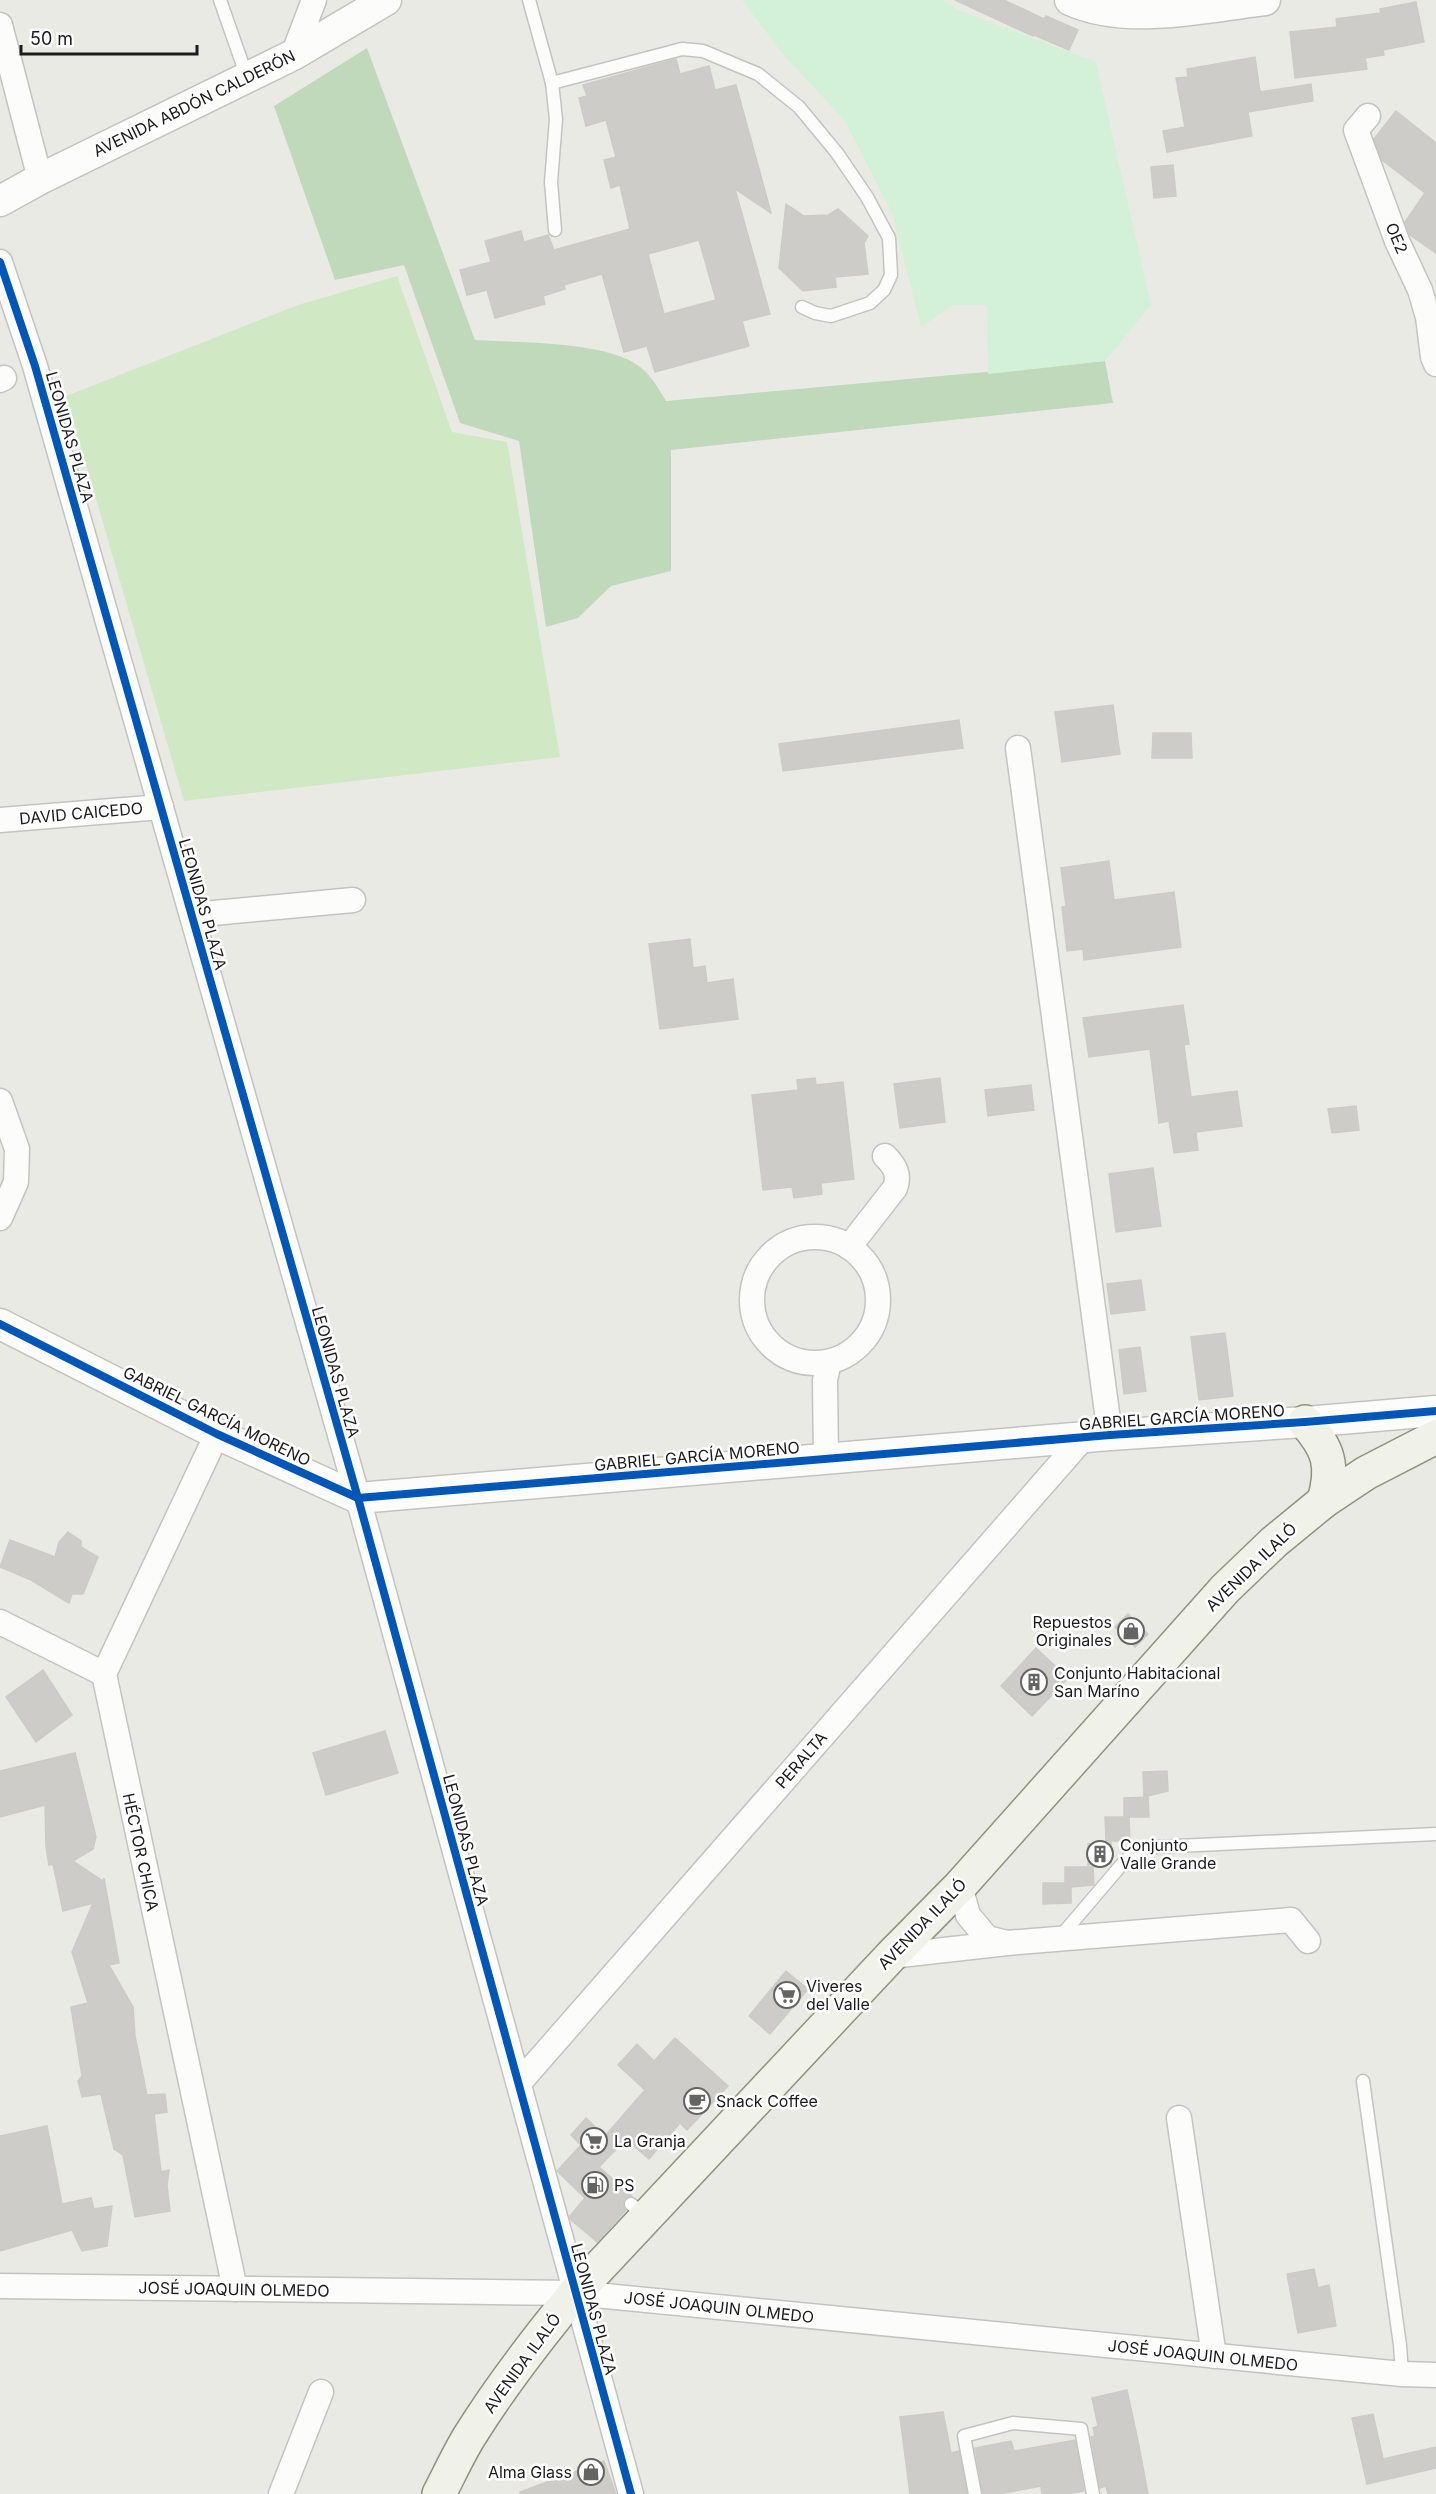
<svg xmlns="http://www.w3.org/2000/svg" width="1436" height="2494" viewBox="0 0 1436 2494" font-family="Inter,sans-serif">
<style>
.grass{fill:#d1e8c4}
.forest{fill:#c1d9bb}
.park{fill:#d2f1d8}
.building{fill:#cdccc8;stroke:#cdcbc6;stroke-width:1.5;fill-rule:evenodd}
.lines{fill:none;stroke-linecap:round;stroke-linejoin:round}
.service-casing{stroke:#c3c3c1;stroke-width:15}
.minor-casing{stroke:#c3c3c1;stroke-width:27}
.tertiary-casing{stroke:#c3c3c1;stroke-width:33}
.secondary-casing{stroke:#8e947e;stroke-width:36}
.service{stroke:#fcfcfb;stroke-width:12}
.minor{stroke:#fcfcfb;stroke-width:24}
.tertiary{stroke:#fcfcfb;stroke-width:30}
.secondary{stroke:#f0f2e9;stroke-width:33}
.cycleway-casing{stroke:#fff;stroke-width:11}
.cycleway{stroke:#0057b8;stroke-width:8}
.labels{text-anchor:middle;stroke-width:5;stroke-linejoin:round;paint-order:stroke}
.street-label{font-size:16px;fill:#1c1c1c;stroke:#fff}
.poi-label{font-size:16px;fill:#1c1c1c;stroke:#fff;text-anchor:start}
</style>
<rect width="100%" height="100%" fill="#eaeae5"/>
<!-- grass -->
<path class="grass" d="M397,276L452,432L507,442L560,757L184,801L66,396L298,305Z"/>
<!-- forest -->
<path class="forest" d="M367,48L475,340C519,343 614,340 645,371C653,379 660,391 666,401L1105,361L1113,403L671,450V571L611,586L578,618L546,627L519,441L460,423L404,265L335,280L274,106Z"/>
<!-- park -->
<path class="park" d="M742,0H942L958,10L1096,62L1151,305L1105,361L988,374L987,305H953L921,327L892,213L845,121L781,52Z"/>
<!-- building -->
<g class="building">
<path d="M955,0H1004L1044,19L1046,16L1078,30L1069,50L1034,35L1033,36Z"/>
<path d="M1416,2L1424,42L1383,50L1384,55L1365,58L1367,69L1295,78L1290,32L1337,27L1336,19L1381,13L1380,9Z"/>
<path d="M1255,57L1260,92L1311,84L1313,101L1248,112L1252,136L1167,152L1163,131L1185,127L1176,78L1188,77L1187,69Z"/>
<path d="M676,59L680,74L709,66L715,90L736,85L771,213L735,189L770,314L742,321L749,346L655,372L647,346L624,352L602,274L564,285L565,289L543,296L545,304L495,318L487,290L467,295L460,270L491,262L485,241L521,231L524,242L548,235L554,250L630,229L620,185L611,188L604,160L616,157L606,120L586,126L579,98L587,96L583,85ZM699,240L716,300L664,314L648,254Z"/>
<path d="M1396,111L1436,143V253L1410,235L1405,222L1425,193L1382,160L1374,139Z"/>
<path d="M1173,165L1176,196L1154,198L1151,167Z"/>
<path d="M786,204L804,216L828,215L838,209L868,236L864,243L868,274L835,277L836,287L803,291L779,268Z"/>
<path d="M1113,705L1120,754L1062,762L1055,712Z"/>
<path d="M959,720L963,748L783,771L779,744Z"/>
<path d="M1153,733H1191L1192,758H1152Z"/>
<path d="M1109,861L1114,900L1174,892L1181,947L1084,960L1083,949L1067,951L1062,907L1066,906L1061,868Z"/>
<path d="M690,939L693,968L705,966L707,983L733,979L738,1019L660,1029L649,944Z"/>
<path d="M1183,1005L1189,1044L1184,1045L1191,1097L1237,1091L1242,1126L1196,1132L1198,1150L1174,1153L1169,1121L1159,1123L1150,1049L1089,1057L1083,1018Z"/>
<path d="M815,1078L816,1085L843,1082L854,1179L821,1183L822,1194L794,1198L792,1187L763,1190L752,1095L798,1090L797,1080Z"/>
<path d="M940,1078L945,1122L900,1128L894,1084Z"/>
<path d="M1031,1085L1034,1110L988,1116L985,1090Z"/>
<path d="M1356,1106L1359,1130L1332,1133L1328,1109Z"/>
<path d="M1153,1168L1161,1226L1116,1232L1109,1174Z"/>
<path d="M1141,1280L1145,1310L1111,1314L1107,1284Z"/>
<path d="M1225,1333L1233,1396L1199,1400L1191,1337Z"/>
<path d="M1140,1347L1146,1391L1124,1394L1119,1350Z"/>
<path d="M68,1532L81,1541V1547L98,1557L83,1594H72L69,1603L31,1580L0,1567L10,1540L55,1557L59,1542Z"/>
<path d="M1128,1614L1148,1634L1135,1647L1115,1627Z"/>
<path d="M1036,1648L1068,1678L1032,1716L1001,1686Z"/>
<path d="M43,1670L72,1715L36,1742L6,1697Z"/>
<path d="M385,1731L398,1773L326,1795L313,1753Z"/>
<path d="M75,1753L96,1837L93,1849L73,1861L103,1881L104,1878L119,1963L109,1965L133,2007L135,2036L147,2095L165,2094L167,2112L154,2114L161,2172L169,2170L167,2185L170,2211L135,2217L123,2155L114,2149L101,2094L82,2097L78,2081L82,2076L71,2007L88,2003L72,1952L93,1903L63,1911L53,1864L49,1865L46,1847L45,1805L0,1817V1771Z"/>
<path d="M1167,1771L1168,1791L1144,1797L1143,1772Z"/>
<path d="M1148,1797L1149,1817H1124V1798Z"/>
<path d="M1105,1817H1129L1130,1841H1106Z"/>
<path d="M1111,1843V1864L1088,1865V1844Z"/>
<path d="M1065,1867H1093L1094,1885L1071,1887V1903L1043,1904V1883H1065Z"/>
<path d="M786,1971L808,1989L770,2034L749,2016Z"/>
<path d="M675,2038L728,2086L687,2130L680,2123L649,2159L626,2139L599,2167L632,2196L624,2199L623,2206L626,2210L597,2242L570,2219V2216L585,2198L557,2171L581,2145L571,2135L586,2118L605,2136L645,2090L618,2065L637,2044L654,2061Z"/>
<path d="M47,2126L62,2204L91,2198L94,2209L112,2206L107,2246L82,2251L72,2230L0,2251V2136Z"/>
<path d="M1314,2269L1318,2288L1329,2285L1336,2326L1298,2333L1287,2274Z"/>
<path d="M1127,2390L1139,2446L1148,2494H1108L1106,2486L1100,2488L1091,2437L1095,2436L1093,2428L1098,2426L1092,2398Z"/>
<path d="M943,2412L951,2453L959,2451L967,2494H910L900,2417Z"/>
<path d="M1373,2414L1383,2459L1436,2447V2468L1367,2484L1352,2418Z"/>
<path d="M1075,2440L1084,2491L1069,2494H1042L1041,2486L999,2494H983L975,2448L1011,2441L1014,2451Z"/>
<path d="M604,2461L616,2494H520V2492Z"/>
</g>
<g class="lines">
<defs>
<g id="service">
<path d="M220,0L247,77"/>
<path d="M529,0L552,83L556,119L551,182L555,230"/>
<path d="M552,83L682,49L703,51L758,74L799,107L837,153L867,197L889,238L891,275L884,290L870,303L831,316L815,313L802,307"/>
<path d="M1060,1937L1123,1863L1137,1850L1156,1847L1436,1834"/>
<path d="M1363,2081L1400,2345L1402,2374"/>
<path d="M631,2204L646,2217"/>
<path d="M975,2494L964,2436L1013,2423L1081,2429L1093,2494"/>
</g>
<g id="minor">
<path d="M0,25L40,179"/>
<path d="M293,55L314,0"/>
<path d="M1368,116L1356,130L1397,241L1420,290L1428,317L1433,357L1436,364"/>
<path d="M0,262L35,366L358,1498L631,2494"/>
<path d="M0,380L4,378"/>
<path d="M1018,748L1110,1435"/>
<path d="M0,820L161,807"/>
<path d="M192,915L353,900"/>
<path d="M0,1101L17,1149L16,1182L0,1218"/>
<circle cx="815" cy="1300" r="63"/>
<path d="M849,1247L895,1188C900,1175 895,1166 885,1156"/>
<path d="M217,1434L104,1674L235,2289"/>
<path d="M826,1459L825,1380L829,1362"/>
<path d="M0,1622L104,1674"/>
<path d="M960,1886L968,1915L987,1938L1007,1943"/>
<path d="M891,1956L1007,1943L1291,1920L1308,1941"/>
<path d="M519,2083L1084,1437"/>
<path d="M1179,2118L1214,2356"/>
<path d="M0,2286L575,2293L1402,2374L1436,2375"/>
<path d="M281,2494L321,2392"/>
</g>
<g id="tertiary">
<path d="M1070,0C1127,26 1204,7 1265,0"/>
<path d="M0,201L40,179L293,55L386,0"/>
<path d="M0,1324L217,1434L358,1498L1110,1435L1305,1422L1436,1411"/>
</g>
<g id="secondary">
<path d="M1305,1422C1329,1449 1334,1466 1324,1501"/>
<path d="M439,2494C449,2475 458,2455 469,2437C500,2387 537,2339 575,2293L891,1956L960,1886L1225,1589L1274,1542L1324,1501L1366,1473L1436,1437"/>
</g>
</defs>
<!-- service casing -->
<use href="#service" class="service-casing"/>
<!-- minor casing -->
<use href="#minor" class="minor-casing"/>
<!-- tertiary casing -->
<use href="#tertiary" class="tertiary-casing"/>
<!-- secondary casing -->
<use href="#secondary" class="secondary-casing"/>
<!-- service -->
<use href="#service" class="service"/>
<!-- minor -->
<use href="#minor" class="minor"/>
<!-- tertiary -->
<use href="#tertiary" class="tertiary"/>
<!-- secondary -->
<use href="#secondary" class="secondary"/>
<defs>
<g id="cycleway">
<path d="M0,262L35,366L358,1498L631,2494"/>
<path d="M0,1324L217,1434L358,1498L1110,1435L1305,1422L1436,1411"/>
</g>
</defs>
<!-- cycleway casing -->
<use href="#cycleway" class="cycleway-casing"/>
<!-- cycleway -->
<use href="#cycleway" class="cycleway"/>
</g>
<!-- icons -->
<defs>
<symbol id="shop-ring" viewBox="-11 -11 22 22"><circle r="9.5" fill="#fff" stroke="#646462" stroke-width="1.5"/><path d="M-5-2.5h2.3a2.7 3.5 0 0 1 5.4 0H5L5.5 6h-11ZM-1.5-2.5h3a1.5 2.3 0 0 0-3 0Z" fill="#646462"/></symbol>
<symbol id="building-ring" viewBox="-11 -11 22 22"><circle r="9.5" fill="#fff" stroke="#646462" stroke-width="1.5"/><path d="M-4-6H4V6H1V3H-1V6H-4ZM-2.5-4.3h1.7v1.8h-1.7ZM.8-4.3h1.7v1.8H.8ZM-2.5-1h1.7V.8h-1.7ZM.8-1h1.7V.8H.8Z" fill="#646462"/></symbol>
<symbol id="supermarket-ring" viewBox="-11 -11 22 22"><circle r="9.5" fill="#fff" stroke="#646462" stroke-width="1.5"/><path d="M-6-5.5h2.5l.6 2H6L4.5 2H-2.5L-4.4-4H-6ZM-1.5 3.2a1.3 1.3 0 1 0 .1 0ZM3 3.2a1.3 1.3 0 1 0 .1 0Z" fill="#646462"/></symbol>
<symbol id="cafe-ring" viewBox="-11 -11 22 22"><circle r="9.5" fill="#fff" stroke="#646462" stroke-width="1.5"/><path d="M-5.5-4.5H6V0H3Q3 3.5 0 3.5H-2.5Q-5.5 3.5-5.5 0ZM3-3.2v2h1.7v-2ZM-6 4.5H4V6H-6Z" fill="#646462"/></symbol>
<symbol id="fuel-ring" viewBox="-11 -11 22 22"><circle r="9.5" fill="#fff" stroke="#646462" stroke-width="1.5"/><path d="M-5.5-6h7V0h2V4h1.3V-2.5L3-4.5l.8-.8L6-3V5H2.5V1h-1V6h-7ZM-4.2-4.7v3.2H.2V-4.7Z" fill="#646462"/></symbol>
</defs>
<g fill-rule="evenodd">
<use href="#shop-ring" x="1116" y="1616" width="30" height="30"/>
<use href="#building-ring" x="1019" y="1667" width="30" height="30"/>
<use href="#building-ring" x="1085" y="1839" width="30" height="30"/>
<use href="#supermarket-ring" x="772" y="1980" width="30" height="30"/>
<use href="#cafe-ring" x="682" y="2086" width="30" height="30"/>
<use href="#supermarket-ring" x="579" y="2126" width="30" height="30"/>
<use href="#fuel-ring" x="580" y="2170" width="30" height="30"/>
<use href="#shop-ring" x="576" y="2457" width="30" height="30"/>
</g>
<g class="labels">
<!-- street labels -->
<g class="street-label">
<text transform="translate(194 103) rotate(-26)" y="6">AVENIDA ABDÓN CALDERÓN</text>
<text transform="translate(1397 238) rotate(67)" y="6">OE2</text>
<text transform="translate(70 437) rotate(74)" y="6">LEONIDAS PLAZA</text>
<text transform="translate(81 813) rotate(-5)" y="6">DAVID CAICEDO</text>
<text transform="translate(203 904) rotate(74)" y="6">LEONIDAS PLAZA</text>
<text transform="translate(336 1372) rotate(74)" y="6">LEONIDAS PLAZA</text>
<text transform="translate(217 1416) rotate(26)" y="6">GABRIEL GARCÍA MORENO</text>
<text transform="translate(1182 1417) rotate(-4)" y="6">GABRIEL GARCÍA MORENO</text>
<text transform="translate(697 1456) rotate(-5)" y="6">GABRIEL GARCÍA MORENO</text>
<text transform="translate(1251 1567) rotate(-44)" y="6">AVENIDA ILALÓ</text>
<text transform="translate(801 1760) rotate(-49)" y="6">PERALTA</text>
<text transform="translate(466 1840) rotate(75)" y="6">LEONIDAS PLAZA</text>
<text transform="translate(141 1852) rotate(78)" y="6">HÉCTOR CHICA</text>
<text transform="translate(922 1924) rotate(-46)" y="6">AVENIDA ILALÓ</text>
<text transform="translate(234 2289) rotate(1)" y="6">JOSÉ JOAQUIN OLMEDO</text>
<text transform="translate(719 2307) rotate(6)" y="6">JOSÉ JOAQUIN OLMEDO</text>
<text transform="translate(594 2309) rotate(75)" y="6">LEONIDAS PLAZA</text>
<text transform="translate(1203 2355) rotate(6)" y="6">JOSÉ JOAQUIN OLMEDO</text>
<text transform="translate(522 2363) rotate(-54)" y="6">AVENIDA ILALÓ</text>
</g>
<!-- poi labels -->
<g class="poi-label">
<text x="1112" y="1628" text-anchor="end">Repuestos<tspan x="1112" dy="18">Originales</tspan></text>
<text x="1054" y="1679">Conjunto Habitacional<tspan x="1054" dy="18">San Maríno</tspan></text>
<text x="1120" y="1851">Conjunto<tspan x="1120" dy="18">Valle Grande</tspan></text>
<text x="806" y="1992">Viveres<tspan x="806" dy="18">del Valle</tspan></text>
<text x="716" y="2107">Snack Coffee</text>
<text x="614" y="2147">La Granja</text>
<text x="614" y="2191">PS</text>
<text x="572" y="2478" text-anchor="end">Alma Glass</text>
</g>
</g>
<!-- scale -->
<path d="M21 45v9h176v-9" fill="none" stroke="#1c1c1c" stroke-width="3"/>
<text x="30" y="45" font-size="18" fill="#1c1c1c" stroke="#ffffff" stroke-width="4.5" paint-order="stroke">50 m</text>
</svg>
